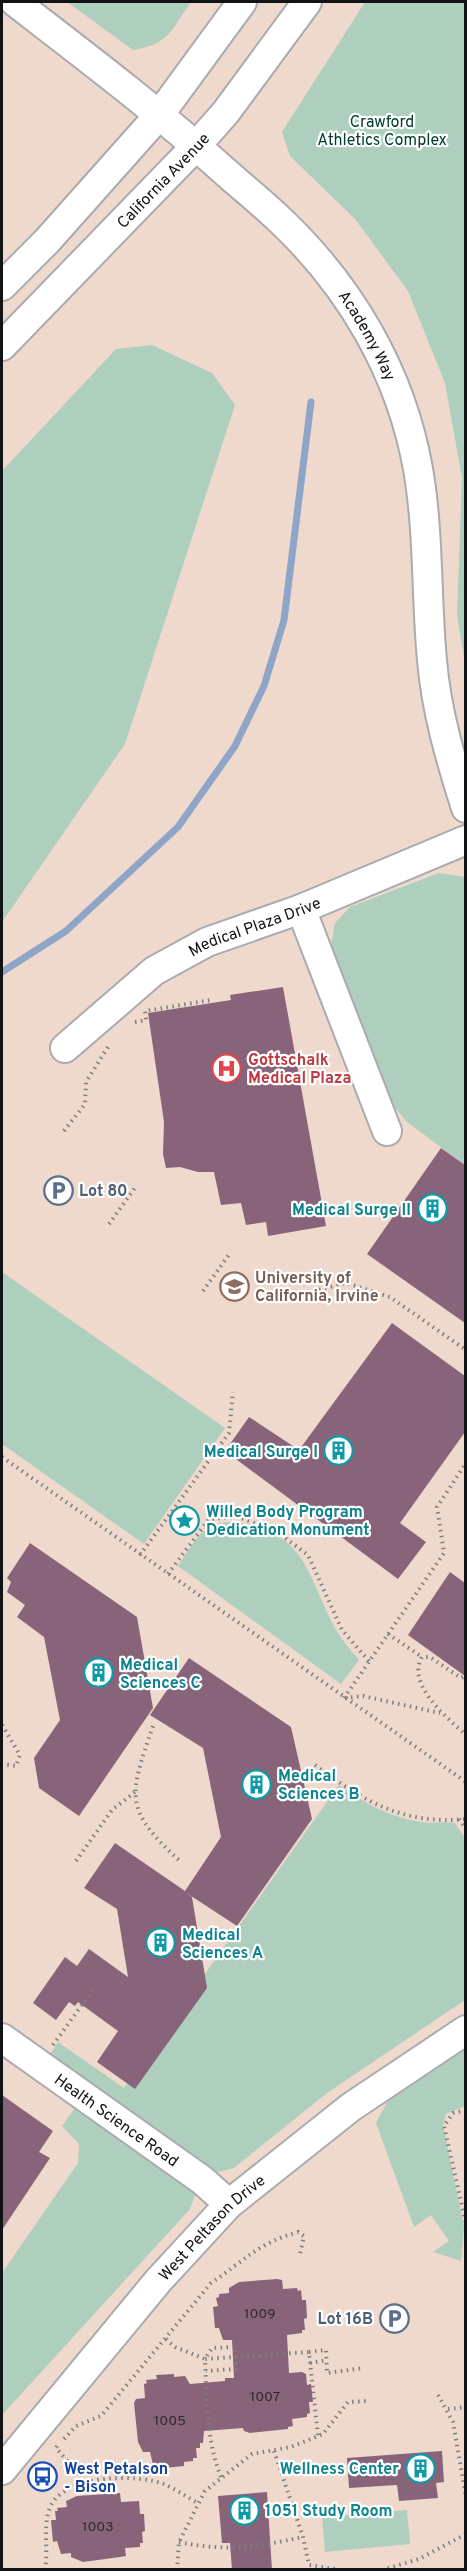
<svg xmlns="http://www.w3.org/2000/svg" width="467" height="2571" viewBox="0 0 467 2571" font-family="Overpass,sans-serif">
<style>
.education{fill:#efd9cd}
.green{fill:#aecebe}
.lines{fill:none;stroke-linecap:round;stroke-linejoin:round}
.stream{stroke:#8ea5c7;stroke-width:7}
.building{fill:#88647b}
.minor-casing{stroke:#aaabae;stroke-width:32}
.path{stroke:#7d7e80;stroke-width:4;stroke-dasharray:1.5 4.5;stroke-linecap:butt}
.minor{stroke:#fff;stroke-width:28}
.labels{text-anchor:middle;stroke-width:4.5;stroke-linejoin:round;paint-order:stroke}
.number-label{font-size:14px;fill:#30272e}
.park-label{font-size:16px;fill:#02402b;stroke:#fff}
.street-label{font-size:16px;fill:#121314;stroke:#fff}
.health-label{font-size:16px;font-weight:bold;fill:#be3a42;stroke:#fff;text-anchor:start}
.service-label{font-size:16px;font-weight:bold;fill:#4e5e75;stroke:#fff;text-anchor:start}
.culture-label{font-size:16px;font-weight:bold;fill:#0d838f;stroke:#fff;text-anchor:start}
.education-label{font-size:16px;font-weight:bold;fill:#785e54;stroke:#fff;text-anchor:start}
.transit-label{font-size:16px;font-weight:bold;fill:#164399;stroke:#fff;text-anchor:start}
</style>
<rect width="100%" height="100%" fill="#e6e7eb"/>
<!-- education -->
<rect class="education" x="2" y="2" width="463" height="2567"/>
<!-- green -->
<g class="green">
<path d="M67,2H191C171,30 170,44 133,50Z"/>
<path d="M365,2H465V663L457,616L462,478L445,383L408,291L355,219L290,156L282,132Z"/>
<path d="M152,345L212,373L235,405L125,744L2,922V471L116,349Z"/>
<path d="M439,873L465,877V1165L407,1122L387,1098L331,945L335,923L350,907Z"/>
<path d="M2,1272L225,1428L144,1544L2,1444Z"/>
<path d="M235,1522C305,1531 307,1574 334,1626C341,1639 350,1649 359,1660L341,1684L178,1566C195,1542 201,1521 235,1522Z"/>
<path d="M339,1785C364,1803 391,1818 422,1822C433,1824 445,1821 455,1823L465,1838V2000L327,2093L234,2168L214,2173L49,2056L58,2042L124,2088Z"/>
<path d="M465,2049V2106L446,2114L443,2126L464,2226L461,2261L433,2252L449,2241L431,2215L414,2227L376,2123L387,2102Z"/>
<path d="M77,2105L197,2189L190,2209L2,2415V2273L78,2163L79,2144L62,2126Z"/>
<path d="M407,2510L410,2544L325,2552L322,2517Z"/>
</g>
<g class="lines">
<!-- stream -->
<path class="stream" d="M2,972L66,931L178,827L235,746L264,686L284,620L311,402"/>
</g>
<!-- building -->
<g class="building">
<path d="M283,987L326,1226L268,1236L266,1222L246,1225L241,1203L221,1205L214,1172H198L180,1167L166,1168L163,1154L164,1122L148,1013L231,1000L230,995Z"/>
<path d="M441,1148L465,1165V1323L367,1254Z"/>
<path d="M392,1323L465,1376V1432L400,1523L426,1542L398,1579L225,1451L249,1417L299,1450Z"/>
<path d="M30,1543L137,1617L153,1708L79,1816L39,1788L34,1758L60,1720L44,1637L17,1617L25,1605L7,1592L11,1582L7,1578Z"/>
<path d="M450,1572L465,1583V1676L408,1635Z"/>
<path d="M189,1658L291,1727L312,1819L237,1926L185,1892L192,1897L207,1988L135,2089L97,2062L118,2031L78,2002L75,2006L69,2002L56,2020L33,2003L65,1957L77,1966L89,1949L128,1977L117,1909L84,1888L115,1843L185,1891L221,1837L203,1748L150,1715Z"/>
<path d="M2,2095L53,2131L39,2152L50,2158L2,2230Z"/>
<path d="M277,2279L282,2280L283,2289L297,2288L298,2291L301,2290L302,2300H306L307,2318L304,2319L305,2330H302V2333L287,2335L289,2373L302,2372L306,2374L307,2385L311,2384L313,2402H309L310,2413L307,2414V2417L292,2419L293,2426L288,2427V2429L250,2433L244,2431L243,2428L204,2431L203,2443H200V2448H196L197,2458H193V2461L184,2462V2466L154,2469L150,2452H143L138,2442L134,2403L136,2399L145,2398L144,2384L147,2383L146,2380L157,2379L156,2375L174,2374V2377L185,2376L190,2384L225,2381V2378H234L232,2340H223L219,2328H215L213,2307L218,2306L216,2298L219,2297V2294L229,2293V2288L239,2282Z"/>
<path d="M442,2451L444,2482L436,2483L438,2498L399,2501L397,2485L349,2488L347,2458Z"/>
<path d="M267,2492L272,2570H232L230,2543H222L218,2496Z"/>
<path d="M120,2493L121,2502L139,2501L140,2514H144L145,2531L142,2532L143,2543H140V2547L125,2548L126,2556L120,2557L83,2562L71,2557V2553L61,2554L57,2541L53,2542L51,2520H56L55,2511H58L57,2508L67,2507L66,2501L77,2496Z"/>
</g>
<g class="lines">
<defs>
<g id="minor">
<path id="s1" d="M15,2C85,56 155,109 221,168C241,186 261,202 280,220C351,287 401,373 418,469C429,532 426,597 432,660C436,710 451,761 466,808"/>
<path d="M2,286L47,241L160,114L242,2"/>
<path id="s2" d="M2,346L196,146L226,112L307,2"/>
<path d="M301,909L387,1131"/>
<path id="s3" d="M65,1048L154,971L207,942L301,909L466,840"/>
<path id="s4" d="M2,2038L202,2180L229,2204"/>
<path id="s5" d="M2,2470L158,2281L229,2204L351,2107L466,2030"/>
</g>
</defs>
<!-- minor casing -->
<use href="#minor" class="minor-casing"/>
<!-- path -->
<g class="path">
<path d="M135,1022L146,1020L145,1011L211,1000"/>
<path d="M64,1131L85,1104L86,1082L108,1047"/>
<path d="M109,1224L137,1185"/>
<path d="M203,1291L231,1252"/>
<path d="M290,1297L346,1283L390,1297L466,1350"/>
<path d="M2,1457L466,1782"/>
<path d="M140,1555L229,1433L233,1392"/>
<path d="M168,1574L209,1519L239,1517L277,1532L308,1555L342,1630L369,1661"/>
<path d="M388,1634L422,1657"/>
<path d="M463,1677L461,1678L430,1657H422C406,1684 446,1717 466,1735"/>
<path d="M344,1698L444,1553L437,1507L466,1463"/>
<path d="M345,1698L363,1696L440,1713"/>
<path d="M2,1725L20,1755L16,1766L2,1764"/>
<path d="M153,1726C128,1798 124,1810 182,1863"/>
<path d="M315,1765C363,1801 403,1825 466,1819"/>
<path d="M459,1819L466,1829"/>
<path d="M76,1861L112,1810L135,1792"/>
<path d="M53,2045L94,1988"/>
<path d="M466,2110L453,2113L444,2126L466,2224"/>
<path d="M466,2246V2292"/>
<path d="M166,2339L175,2347L205,2359L212,2348L235,2347L236,2369L206,2371"/>
<path d="M309,2352L326,2350L327,2373L364,2368"/>
<path d="M310,2363L327,2360"/>
<path d="M438,2395L453,2422L466,2497"/>
<path d="M448,2409L466,2407"/>
<path d="M64,2439L76,2426L101,2416L211,2283C244,2261 258,2243 298,2232L304,2236L300,2254"/>
<path d="M57,2446L56,2448L78,2473L82,2482"/>
<path d="M274,2451L303,2537L309,2565L341,2570"/>
<path d="M221,2477C206,2440 207,2399 205,2359L309,2352L318,2436"/>
<path d="M179,2542C227,2552 256,2547 303,2537"/>
<path d="M45,2570C49,2549 41,2520 53,2502C71,2475 139,2473 166,2485C177,2490 187,2497 198,2503"/>
<path d="M177,2570L179,2542L205,2491L252,2454L291,2447L323,2434L348,2402L368,2401"/>
<path d="M382,2570L419,2559L466,2534"/>
</g>
<!-- minor -->
<use href="#minor" class="minor"/>
</g>
<!-- icons -->
<defs>
<symbol id="hospital-ring" viewBox="-11 -11 22 22"><circle r="9.5" fill="#fff" stroke="#e0444e" stroke-width="1.5"/><path d="M-5-5h3v3.5h4V-5h3V5h-3V1.5h-4V5h-3Z" fill="#e0444e"/></symbol>
<symbol id="parking-ring" viewBox="-11 -11 22 22"><circle r="9.5" fill="#fff" stroke="#5c6f8a" stroke-width="1.5"/><path d="M-3.5-5.5H1a3.5 3.5 0 0 1 0 7H-1V5.5H-3.5ZM-1-3.4V-.6H.8a1.4 1.4 0 0 0 0-2.8Z" fill="#5c6f8a"/></symbol>
<symbol id="building-ring" viewBox="-11 -11 22 22"><circle r="9.5" fill="#fff" stroke="#0f9aa8" stroke-width="1.5"/><path d="M-4-6H4V6H1V3H-1V6H-4ZM-2.5-4.3h1.7v1.8h-1.7ZM.8-4.3h1.7v1.8H.8ZM-2.5-1h1.7V.8h-1.7ZM.8-1h1.7V.8H.8Z" fill="#0f9aa8"/></symbol>
<symbol id="university-ring" viewBox="-11 -11 22 22"><circle r="9.5" fill="#fff" stroke="#8d6e63" stroke-width="1.5"/><path d="M0-5L7-2L0 1L-7-2ZM-4 1L0 2.5L4 1V4Q0 6-4 4Z" fill="#8d6e63"/></symbol>
<symbol id="sight-ring" viewBox="-11 -11 22 22"><circle r="9.5" fill="#fff" stroke="#0f9aa8" stroke-width="1.5"/><path d="M0-6L1.8-2.2L6-1.7L2.9 1.2L3.7 5.4L0 3.3L-3.7 5.4L-2.9 1.2L-6-1.7L-1.8-2.2Z" fill="#0f9aa8"/></symbol>
<symbol id="bus-ring" viewBox="-11 -11 22 22"><circle r="9.5" fill="#fff" stroke="#1a4fb4" stroke-width="1.5"/><path d="M-5-6H5V4H4V6H2V4H-2V6H-4V4H-5ZM-3.5-4V0h7V-4ZM-3.5 1.2v1.5H-2V1.2ZM2 1.2v1.5H3.5V1.2Z" fill="#1a4fb4"/></symbol>
</defs>
<g fill-rule="evenodd">
<use href="#hospital-ring" x="210" y="1052" width="33" height="33"/>
<use href="#parking-ring" x="42" y="1174" width="33" height="33"/>
<use href="#building-ring" x="416" y="1192" width="33" height="33"/>
<use href="#university-ring" x="218" y="1270" width="33" height="33"/>
<use href="#building-ring" x="322" y="1434" width="33" height="33"/>
<use href="#sight-ring" x="168" y="1504" width="33" height="33"/>
<use href="#building-ring" x="82" y="1656" width="33" height="33"/>
<use href="#building-ring" x="240" y="1768" width="33" height="33"/>
<use href="#building-ring" x="144" y="1926" width="33" height="33"/>
<use href="#parking-ring" x="378" y="2302" width="33" height="33"/>
<use href="#building-ring" x="404" y="2452" width="33" height="33"/>
<use href="#bus-ring" x="26" y="2460" width="33" height="33"/>
<use href="#building-ring" x="228" y="2494" width="33" height="33"/>
</g>
<g class="labels">
<!-- number labels -->
<g class="number-label">
<text x="260" y="2318">1009</text>
<text x="265" y="2401">1007</text>
<text x="170" y="2425">1005</text>
<text x="98" y="2531">1003</text>
</g>
<!-- park labels -->
<g class="park-label">
<text x="382" y="127">Crawford<tspan x="382" dy="18">Athletics Complex</tspan></text>
</g>
<!-- street labels -->
<g class="street-label">
<text dy="6" stroke="none"><textPath href="#s2" startOffset="231">California Avenue</textPath></text>
<text dy="6" stroke="none"><textPath href="#s1" startOffset="489">Academy Way</textPath></text>
<text dy="6" stroke="none"><textPath href="#s3" startOffset="228">Medical Plaza Drive</textPath></text>
<text dy="6" stroke="none"><textPath href="#s4" startOffset="141">Health Science Road</textPath></text>
<text dy="6" stroke="none"><textPath href="#s5" startOffset="321">West Peltason Drive</textPath></text>
</g>
<!-- health labels -->
<g class="health-label">
<text x="248" y="1065">Gottschalk<tspan x="248" dy="18">Medical Plaza</tspan></text>
</g>
<!-- service labels -->
<g class="service-label">
<text x="79" y="1196">Lot 80</text>
<text x="373" y="2324" text-anchor="end">Lot 16B</text>
</g>
<!-- culture labels -->
<g class="culture-label">
<text x="411" y="1215" text-anchor="end">Medical Surge II</text>
<text x="318" y="1457" text-anchor="end">Medical Surge I</text>
<text x="206" y="1517">Willed Body Program<tspan x="206" dy="18">Dedication Monument</tspan></text>
<text x="120" y="1670">Medical<tspan x="120" dy="18">Sciences C</tspan></text>
<text x="278" y="1781">Medical<tspan x="278" dy="18">Sciences B</tspan></text>
<text x="182" y="1940">Medical<tspan x="182" dy="18">Sciences A</tspan></text>
<text x="399" y="2474" text-anchor="end">Wellness Center</text>
<text x="265" y="2516">1051 Study Room</text>
</g>
<!-- education labels -->
<g class="education-label">
<text x="255" y="1283">University of<tspan x="255" dy="18">California, Irvine</tspan></text>
</g>
<!-- transit labels -->
<g class="transit-label">
<text x="64" y="2474">West Petalson<tspan x="64" dy="18">- Bison</tspan></text>
</g>
</g>
<!-- border -->
<rect width="467" height="2571" fill="none" stroke="#121314" stroke-width="6"/>
</svg>
